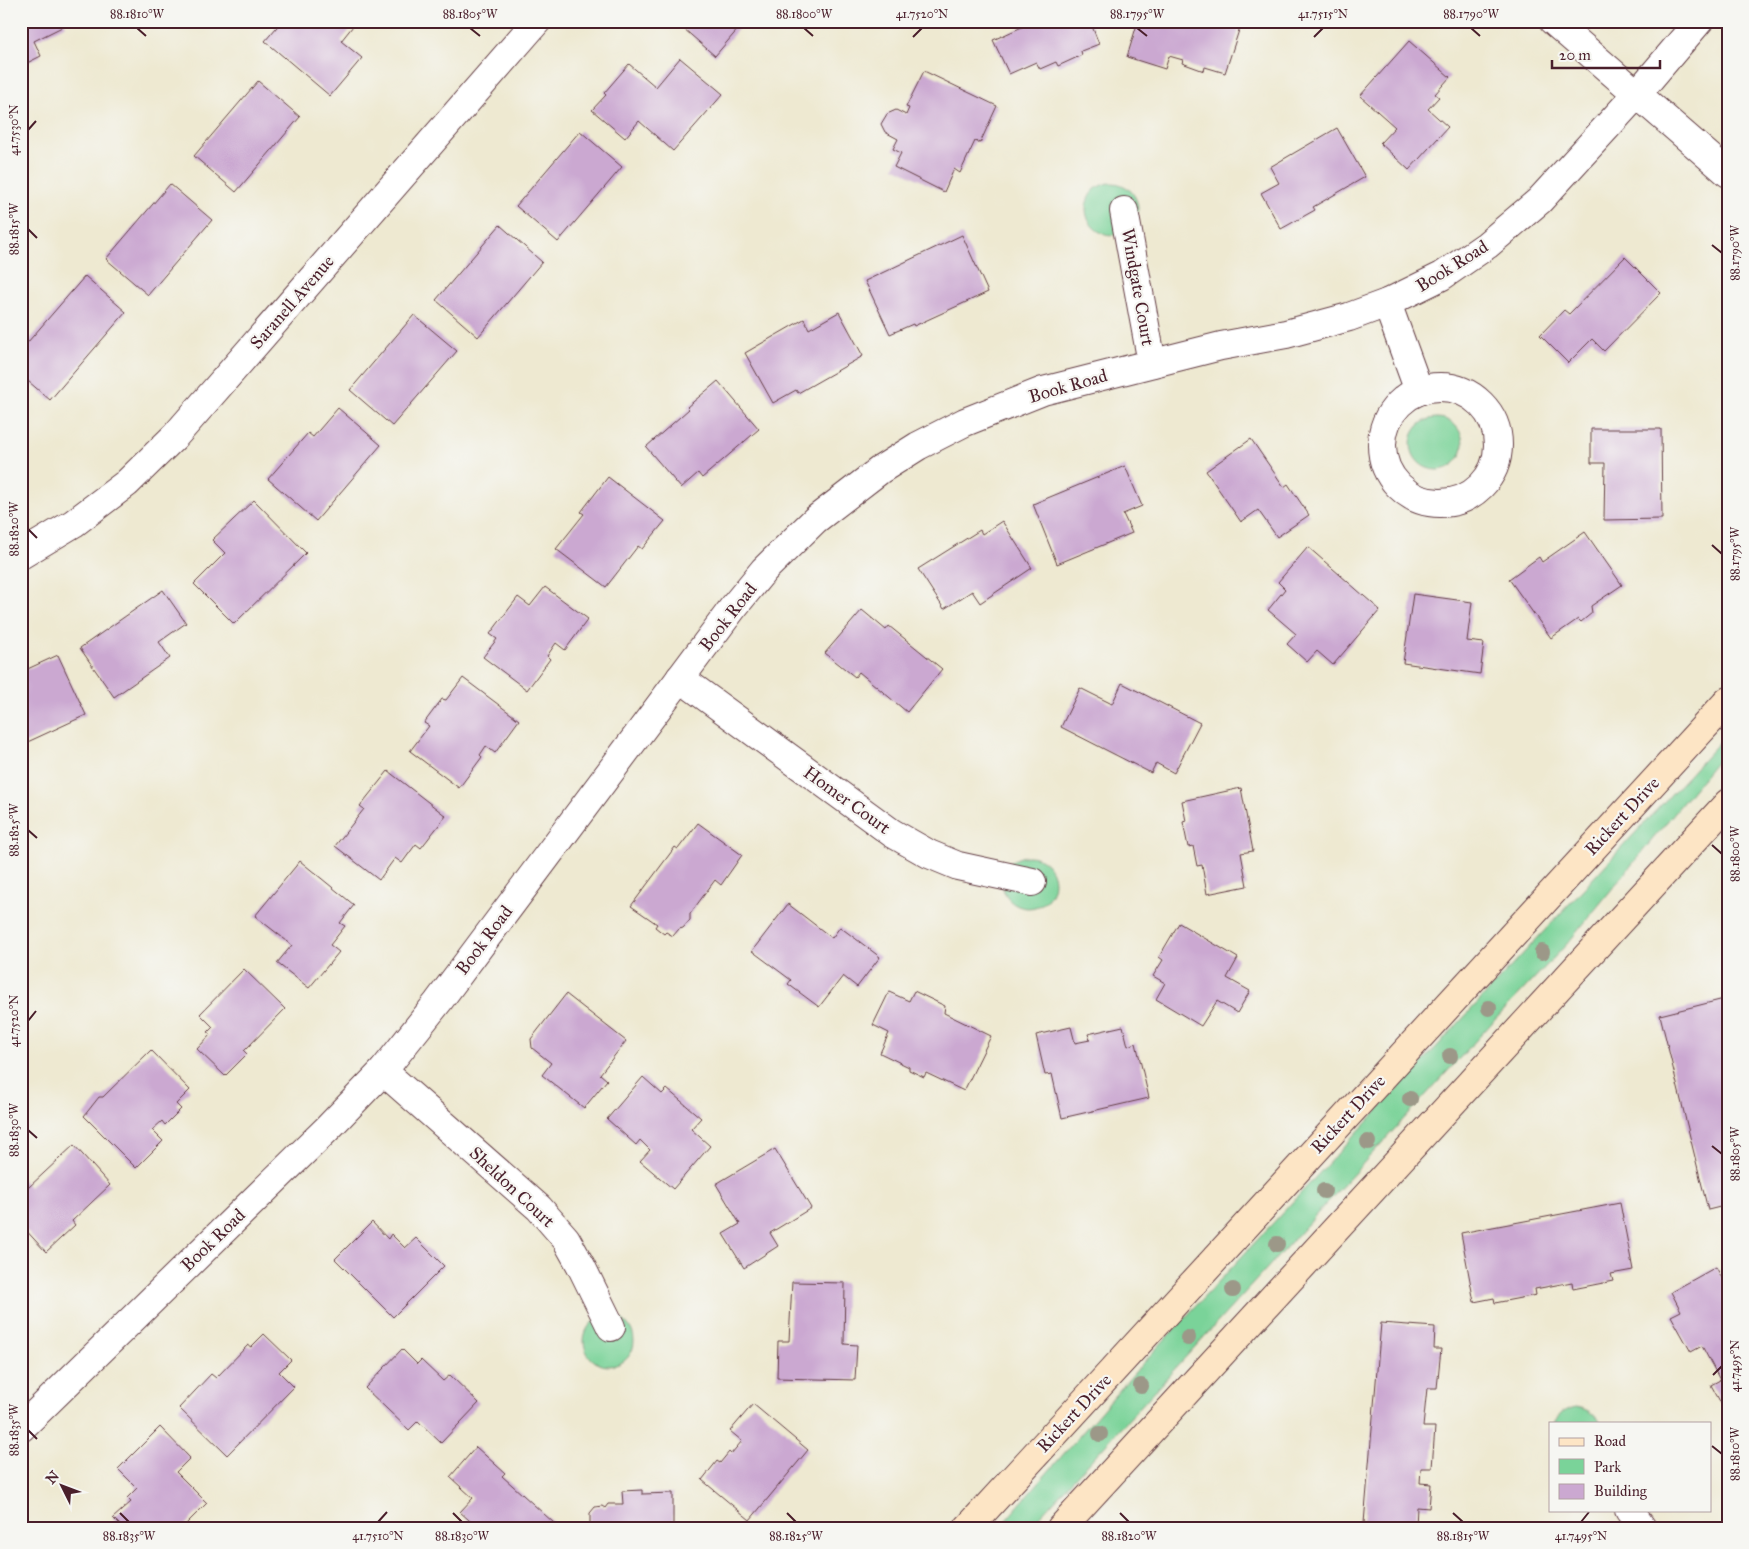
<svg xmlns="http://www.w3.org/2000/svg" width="1749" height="1549" viewBox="0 0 1749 1549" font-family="'IM FELL Great Primer',serif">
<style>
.green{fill:#7ad399;stroke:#627962}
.building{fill:#cba8d1}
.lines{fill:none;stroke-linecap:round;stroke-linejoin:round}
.street-casing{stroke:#633d44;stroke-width:30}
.secondary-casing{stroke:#633d44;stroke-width:30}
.street{stroke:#fff;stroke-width:28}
.secondary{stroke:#fde5c5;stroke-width:28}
.tree{fill:#9c9888}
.ticks{fill:none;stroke:#4a1f2b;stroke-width:2}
.labels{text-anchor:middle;stroke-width:4.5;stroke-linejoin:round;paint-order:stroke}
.street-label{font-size:18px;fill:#4a1f2b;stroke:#f6f6f2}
.neatline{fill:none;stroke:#4a1f2b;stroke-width:2}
.ticks-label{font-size:12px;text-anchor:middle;fill:#4a1f2b}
</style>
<rect width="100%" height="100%" fill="#f6f6f2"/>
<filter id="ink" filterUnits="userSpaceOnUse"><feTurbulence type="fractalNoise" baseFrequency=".02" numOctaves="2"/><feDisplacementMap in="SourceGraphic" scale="10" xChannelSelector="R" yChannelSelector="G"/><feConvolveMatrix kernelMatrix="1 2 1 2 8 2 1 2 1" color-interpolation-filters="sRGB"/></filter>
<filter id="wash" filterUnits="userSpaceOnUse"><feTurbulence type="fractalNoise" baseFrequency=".0096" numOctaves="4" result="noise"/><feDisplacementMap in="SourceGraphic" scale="20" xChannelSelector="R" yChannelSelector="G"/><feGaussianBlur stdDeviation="1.12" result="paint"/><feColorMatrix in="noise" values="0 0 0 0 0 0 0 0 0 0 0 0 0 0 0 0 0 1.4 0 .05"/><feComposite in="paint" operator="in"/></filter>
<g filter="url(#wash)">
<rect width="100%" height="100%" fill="#eee9d1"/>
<!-- green -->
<g class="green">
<circle cx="1112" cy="209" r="26"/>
<circle cx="1437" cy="444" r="26"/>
<path d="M1728,733V747L1567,944L1490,1025L1029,1528H999L1143,1363Z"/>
<circle cx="1028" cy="882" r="26"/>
<circle cx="609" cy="1341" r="25"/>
<path d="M1575,1407C1587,1409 1593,1412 1600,1423H1554C1558,1414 1566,1410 1575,1407Z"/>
</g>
<g id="blocks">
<!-- building -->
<g class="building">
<path d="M21,21H64L66,25L34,41L41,56L21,66Z"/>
<path d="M282,21H357L341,41L362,58L330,96L265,41Z"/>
<path d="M675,21H745L715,56Z"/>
<path d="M1020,21H1090L1099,44L1081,51L1082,55L1058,66L1056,62L1040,69L1036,62L1009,74L993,40L1022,27Z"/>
<path d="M1138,21H1232L1241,24L1225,73L1205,67L1204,71L1182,63L1183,60L1169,56L1165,69L1127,57Z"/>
<path d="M1409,41L1450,77L1435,94L1439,97L1428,109L1448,127L1409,170L1380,143L1395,127L1360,96Z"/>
<path d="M680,58L723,94L673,151L639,121L625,138L592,110L606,95L604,93L629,64L656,87Z"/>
<path d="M924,71L997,106L980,143L975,141L960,173L954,169L944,192L894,167L901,153L893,149L898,139L885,132L881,124L887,114L896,110L906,115L909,108L906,107Z"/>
<path d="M258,81L300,117L236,192L194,156Z"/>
<path d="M1337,128L1365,177L1313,207L1315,210L1281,229L1261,193L1279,183L1270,167Z"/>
<path d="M580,131L622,167L558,242L516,206Z"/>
<path d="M170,184L212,220L148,295L106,259Z"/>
<path d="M500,225L542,262L478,337L436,300Z"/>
<path d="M962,235L988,292L914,326L913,324L890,334L865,281Z"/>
<path d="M1625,257L1661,293L1604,351L1592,339L1568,363L1540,335L1564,310L1569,314Z"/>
<path d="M85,276L126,312L50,400L21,375V350Z"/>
<path d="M839,312L863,356L798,393L796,390L773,403L745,353L804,319L809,329Z"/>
<path d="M414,315L457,351L392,426L350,390Z"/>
<path d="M718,381L759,429L702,478L698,473L681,488L646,447L689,409L687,407Z"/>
<path d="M338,408L381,445L316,521L268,479L308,433L313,437Z"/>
<path d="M1591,429H1661L1662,519L1604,520L1605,463H1591Z"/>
<path d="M1251,439L1284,487L1288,484L1309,515L1277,537L1258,510L1241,522L1206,471Z"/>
<path d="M1125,466L1142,506L1123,514L1132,533L1057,564L1033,504Z"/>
<path d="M608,477L665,521L642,549L638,546L606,587L556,549L584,514L581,512Z"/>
<path d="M254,500L306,553L234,624L194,584L225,553L212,540Z"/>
<path d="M1002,521L1032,568L980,603L972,591L944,609L918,569L980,530L982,534Z"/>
<path d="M1585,532L1622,585L1591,606L1592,613L1581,622L1578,619L1551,638L1509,579L1539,557L1542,562Z"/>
<path d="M1308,547L1380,610L1333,665L1317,651L1307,662L1287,644L1296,634L1268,610L1285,589L1278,582Z"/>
<path d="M545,587L588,619L565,650L556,643L547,656L550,659L527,690L483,657L497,639L490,634L518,597L530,606Z"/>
<path d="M163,590L186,623L159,642L170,658L114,697L80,648Z"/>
<path d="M1413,594L1472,602L1467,641L1484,643L1480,674L1403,663Z"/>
<path d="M862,610L886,630L889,626L942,669L907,712L859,672L855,677L825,653Z"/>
<path d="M58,655L86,715L21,745V672Z"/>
<path d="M463,678L519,720L495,753L486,746L480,755L482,757L459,788L410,751L429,726L424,723L442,699L446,700Z"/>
<path d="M1122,683L1200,723L1174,773L1156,763L1151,773L1061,727L1080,688L1112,704Z"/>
<path d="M388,771L446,816L421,848L416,844L402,863L395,858L379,880L335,846L364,809L360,806Z"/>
<path d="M1241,788L1253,851L1241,853L1247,886L1207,894L1202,865L1197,866L1193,846L1188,847L1183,822L1186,821L1182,801Z"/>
<path d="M698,823L742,855L721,885L715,880L690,914V920L683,928L679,929L673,936L666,932L664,934L655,927L657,924L631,906L675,847L678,849Z"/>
<path d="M300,861L354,905L340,923L345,926L330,945L339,952L309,988L277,963L292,945L255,916Z"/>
<path d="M788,904L832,938L840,927L880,957L857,987L843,976L819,1007L788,984L791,980L752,951Z"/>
<path d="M1179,923L1238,958L1227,978L1250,991L1237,1013L1217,1001L1201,1026L1156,999L1165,983L1153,976L1163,960L1159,957Z"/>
<path d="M244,969L285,1009L244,1051L247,1054L225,1076L197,1049L211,1034L208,1032L213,1027L200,1014Z"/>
<path d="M914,991L945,1006L944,1013L991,1036L964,1091L926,1073L924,1077L909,1070V1067L880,1053L889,1033L873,1025L889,992L909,1001Z"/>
<path d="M566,994L626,1041L600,1074L607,1080L584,1108L542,1075L551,1063L532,1048L531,1039Z"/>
<path d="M1728,998V1205L1708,1210L1660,1015Z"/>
<path d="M1123,1026L1128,1046L1136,1043L1149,1098L1062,1118L1052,1074L1045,1075L1036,1035L1071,1027L1075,1043L1090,1040L1088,1034Z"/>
<path d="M151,1050L190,1090L176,1104L181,1109L165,1125L162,1121L152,1130L163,1141L136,1168L84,1116L99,1097H103Z"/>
<path d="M643,1077L662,1094L667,1089L701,1118L691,1129L710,1146L673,1189L640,1161L650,1150L640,1140L636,1145L607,1119Z"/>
<path d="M74,1145L110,1185L72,1221L75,1225L46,1252L21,1225V1178L29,1187Z"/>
<path d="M775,1149L811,1208L770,1233L778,1246L744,1268L723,1234L740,1224L716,1184Z"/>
<path d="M1620,1203L1633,1270L1611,1274L1613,1281L1573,1289L1572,1282L1535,1289L1536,1295L1495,1303L1494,1298L1474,1302L1461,1233Z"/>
<path d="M372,1222L388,1239L391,1234L405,1248L416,1238L444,1266L393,1317L335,1259Z"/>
<path d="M21,1265L28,1271L21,1278Z"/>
<path d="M1716,1267L1728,1289V1416L1711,1385L1720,1380L1702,1346L1691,1352L1671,1316L1681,1311L1671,1292Z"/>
<path d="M792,1282L845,1283L844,1344L857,1345L855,1380L777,1378L778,1341H789Z"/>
<path d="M1381,1323L1435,1327L1434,1349H1441L1437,1388H1427L1423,1427H1435L1432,1468H1421L1420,1483L1431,1484L1429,1508L1417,1507L1416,1527L1364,1523Z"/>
<path d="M264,1334L291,1360L279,1372L294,1387L227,1455L179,1408L211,1374L216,1378L248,1345L251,1347Z"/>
<path d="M402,1349L417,1364L421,1360L443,1381L450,1375L479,1403L441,1443L418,1421L409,1430L365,1388Z"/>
<path d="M753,1404L808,1450L750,1520L702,1480L717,1461L720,1463L729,1452L731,1454L742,1441L730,1431Z"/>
<path d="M160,1427L190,1458L176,1472L207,1503L182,1528H123L113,1518L131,1502L127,1498L137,1488L118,1469Z"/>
<path d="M476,1447L505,1473L502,1476L554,1523L549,1528H478L460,1512L473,1498L450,1477Z"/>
<path d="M642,1490V1494L673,1493V1526H664V1528H590V1513L595,1507L602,1506L605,1508L608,1504H623L622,1491Z"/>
</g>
</g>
</g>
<g filter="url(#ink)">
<use href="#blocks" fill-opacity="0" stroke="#633d44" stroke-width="1"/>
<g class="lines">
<defs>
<g id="street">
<path d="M1553,21L1728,173"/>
<path d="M1124,211L1152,363"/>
<path d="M1387,303L1419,391"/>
<circle cx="1440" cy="445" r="58"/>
<path d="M21,555L74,523L127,483L176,435L537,21"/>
<path d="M680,678L892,833L929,854L958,866L1032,882"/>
<path d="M383,1071L539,1208L566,1239L581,1266L611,1327"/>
<path d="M21,1428L328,1128L383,1071L438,1002L732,609L764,570L815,520L880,470L918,446L965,422L1043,391L1221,346L1286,334L1349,317L1387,303L1442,276L1487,245L1539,201L1637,94L1699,21"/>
<path d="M1629,1510L1642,1528"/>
</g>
<g id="secondary">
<path d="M968,1528L1728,701"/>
<path d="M1061,1528L1728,803"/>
</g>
</defs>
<!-- street casing -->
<use href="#street" class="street-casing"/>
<!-- secondary casing -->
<use href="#secondary" class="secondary-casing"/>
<!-- street -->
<use href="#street" class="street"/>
<!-- secondary -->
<use href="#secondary" class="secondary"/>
</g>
<!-- trees -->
<g class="tree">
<circle cx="1542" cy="952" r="8"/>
<circle cx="1489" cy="1008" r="8"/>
<circle cx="1450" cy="1056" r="8"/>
<circle cx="1410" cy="1099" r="8"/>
<circle cx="1368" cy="1142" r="8"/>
<circle cx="1324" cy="1191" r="8"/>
<circle cx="1277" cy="1244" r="8"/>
<circle cx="1233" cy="1290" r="8"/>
<circle cx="1188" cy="1338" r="8"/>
<circle cx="1141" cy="1386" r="8"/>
<circle cx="1100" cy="1434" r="8"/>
</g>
</g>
<!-- ticks -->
<path class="ticks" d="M137,28L146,36M470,28L480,36M804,28L813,36M1137,28L1147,36M1471,28L1480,36M913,37L922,28M1314,37L1323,28M28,130L36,121M28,229L37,238M1712,245L1722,253M28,529L37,538M1712,545L1722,554M28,830L37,838M1712,845L1722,854M28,1021L36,1011M28,1130L37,1138M1712,1146L1722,1154M1713,1375L1722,1366M28,1430L37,1439M1712,1446L1722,1454M120,1513L129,1522M453,1513L462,1522M787,1513L796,1522M1120,1513L1129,1522M1453,1513L1463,1522M378,1522L387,1512M1581,1522L1589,1512"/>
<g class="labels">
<!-- street labels -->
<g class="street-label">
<text transform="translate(1452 266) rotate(-32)" y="6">Book Road</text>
<text transform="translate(1138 287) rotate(80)" y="6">Windgate Court</text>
<text transform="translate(292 302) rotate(-49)" y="6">Saranell Avenue</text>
<text transform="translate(1068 386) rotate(-16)" y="6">Book Road</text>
<text transform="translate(728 617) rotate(-52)" y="6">Book Road</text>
<text transform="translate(847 800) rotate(36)" y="6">Homer Court</text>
<text transform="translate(1622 816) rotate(-47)" y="6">Rickert Drive</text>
<text transform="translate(484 940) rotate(-53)" y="6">Book Road</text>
<text transform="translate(1348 1114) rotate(-47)" y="6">Rickert Drive</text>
<text transform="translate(512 1187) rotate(43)" y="6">Sheldon Court</text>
<text transform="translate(213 1240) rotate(-44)" y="6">Book Road</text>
<text transform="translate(1074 1413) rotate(-47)" y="6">Rickert Drive</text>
</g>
</g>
<!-- margin -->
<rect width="1749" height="1549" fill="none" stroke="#f6f6f2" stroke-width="55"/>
<!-- legend -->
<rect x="1549" y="1422" width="162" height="90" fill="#f6f6f2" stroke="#b1a0a2"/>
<rect x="1559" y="1438" width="25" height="8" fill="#fde5c5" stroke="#b1a0a2"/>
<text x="1594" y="1446" font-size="15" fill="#4a1f2b">Road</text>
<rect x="1559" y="1459" width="25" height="15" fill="#7ad399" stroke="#b1a0a2"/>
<text x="1594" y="1472" font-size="15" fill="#4a1f2b">Park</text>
<rect x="1559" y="1484" width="25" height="15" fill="#cba8d1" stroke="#b1a0a2"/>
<text x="1594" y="1496" font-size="15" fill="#4a1f2b">Building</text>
<!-- north arrow -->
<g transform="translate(62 1486) rotate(312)" stroke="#f6f6f2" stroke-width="4" paint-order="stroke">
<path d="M0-4L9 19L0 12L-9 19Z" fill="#4a1f2b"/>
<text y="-8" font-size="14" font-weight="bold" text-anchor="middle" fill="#4a1f2b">N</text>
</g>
<!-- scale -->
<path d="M1552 60v8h108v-8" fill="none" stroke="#4a1f2b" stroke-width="2.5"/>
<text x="1559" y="60" font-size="15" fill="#4a1f2b" stroke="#f6f6f2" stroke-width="4" paint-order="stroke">20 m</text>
<rect x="28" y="28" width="1694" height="1494" class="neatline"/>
<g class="ticks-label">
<text x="137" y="18">88.1810°W</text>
<text x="470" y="18">88.1805°W</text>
<text x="804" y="18">88.1800°W</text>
<text x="922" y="18">41.7520°N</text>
<text x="1137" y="18">88.1795°W</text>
<text x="1323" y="18">41.7515°N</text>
<text x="1471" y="18">88.1790°W</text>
<text transform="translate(14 130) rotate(-90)" y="4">41.7530°N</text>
<text transform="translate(14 229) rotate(-90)" y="4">88.1815°W</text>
<text transform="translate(1735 253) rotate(-90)" y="4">88.1790°W</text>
<text transform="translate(14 529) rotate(-90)" y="4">88.1820°W</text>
<text transform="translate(1735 554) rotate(-90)" y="4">88.1795°W</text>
<text transform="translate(14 830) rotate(-90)" y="4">88.1825°W</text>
<text transform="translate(1735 854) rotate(-90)" y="4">88.1800°W</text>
<text transform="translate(14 1021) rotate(-90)" y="4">41.7520°N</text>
<text transform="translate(14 1130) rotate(-90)" y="4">88.1830°W</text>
<text transform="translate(1735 1154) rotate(-90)" y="4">88.1805°W</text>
<text transform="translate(1735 1366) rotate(-90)" y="4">41.7495°N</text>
<text transform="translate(14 1430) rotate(-90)" y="4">88.1835°W</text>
<text transform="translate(1735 1454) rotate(-90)" y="4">88.1810°W</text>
<text x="129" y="1540">88.1835°W</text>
<text x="378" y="1540">41.7510°N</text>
<text x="462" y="1540">88.1830°W</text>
<text x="796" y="1540">88.1825°W</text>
<text x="1129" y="1540">88.1820°W</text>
<text x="1463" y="1540">88.1815°W</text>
<text x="1581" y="1540">41.7495°N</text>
</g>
</svg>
